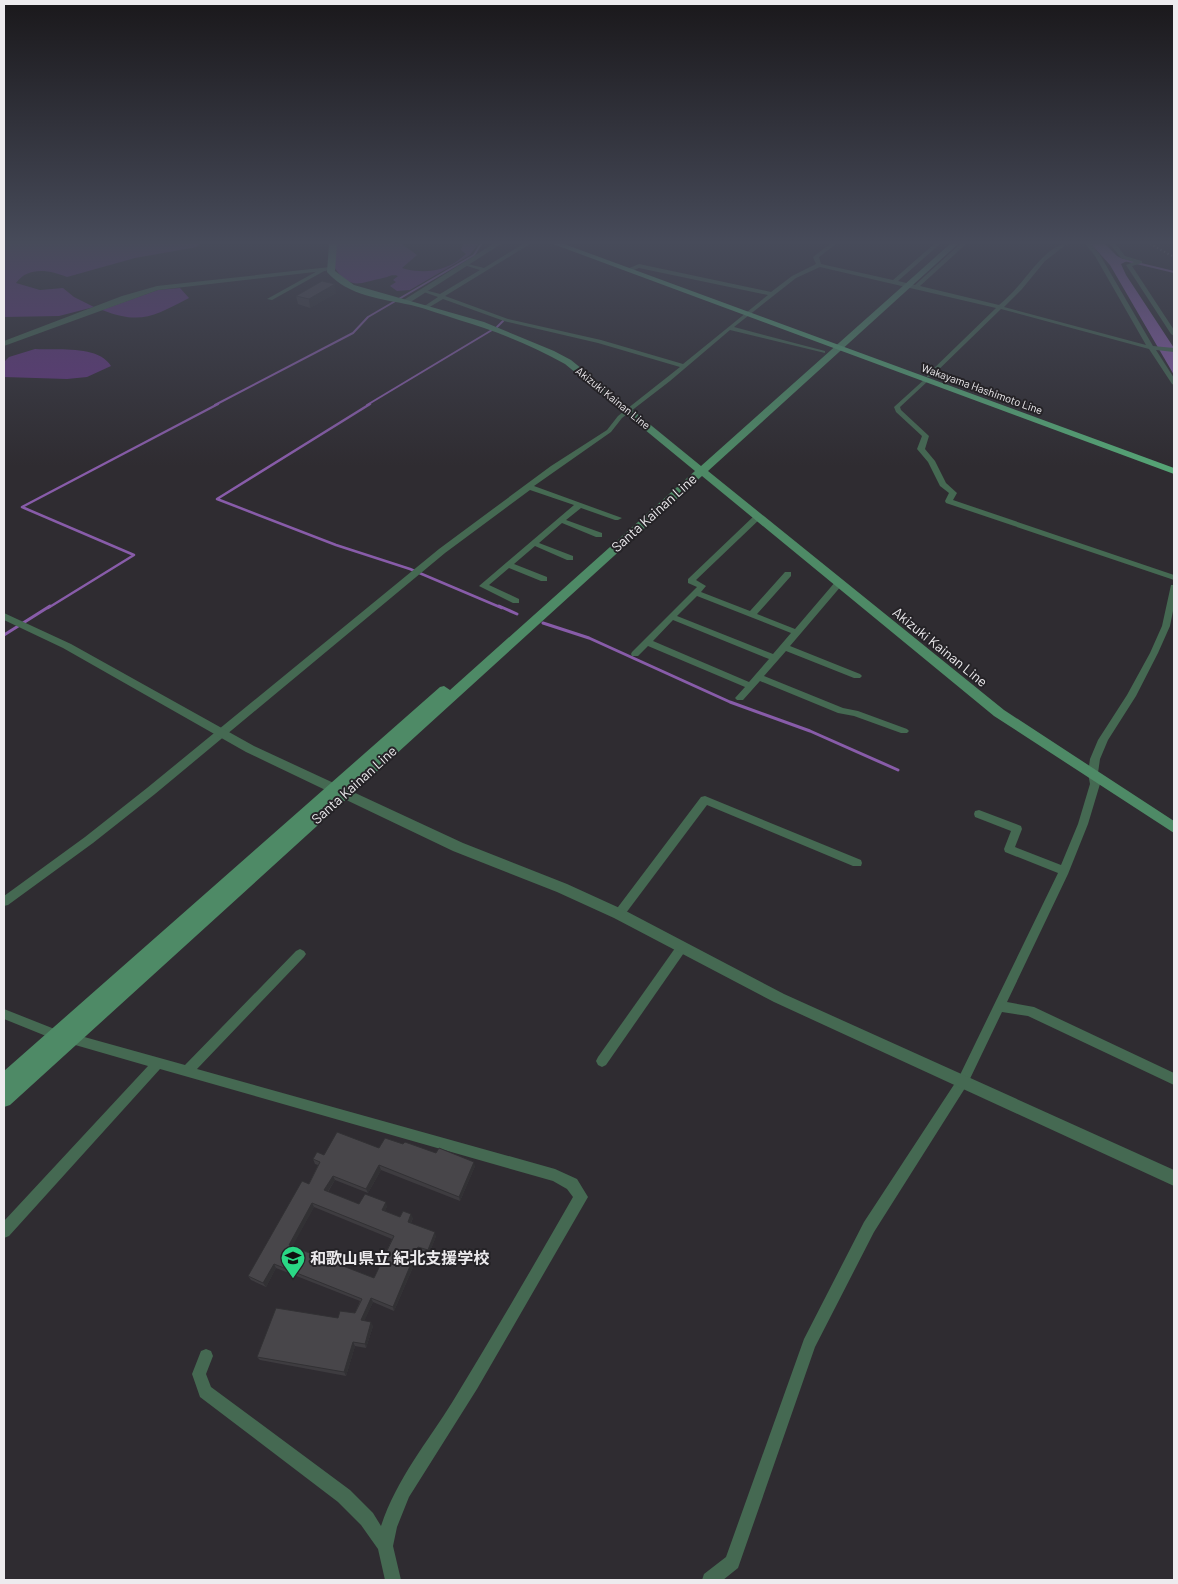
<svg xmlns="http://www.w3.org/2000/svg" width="1178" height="1584" viewBox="0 0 1178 1584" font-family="Barlow,'Noto Sans JP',sans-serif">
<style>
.green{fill:#62367f}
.water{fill:#885ca9}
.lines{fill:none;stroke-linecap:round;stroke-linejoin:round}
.stream-far2{stroke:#885ca9;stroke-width:2}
.stream-far1{stroke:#885ca9;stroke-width:2.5}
.stream{stroke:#885ca9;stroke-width:3}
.minor{fill:#456952;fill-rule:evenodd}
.tertiary{fill:#456952;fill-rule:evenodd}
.secondary{fill:#4e8a66;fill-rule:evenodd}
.primary{fill:#55a475;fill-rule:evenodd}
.rail{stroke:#969397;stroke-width:2;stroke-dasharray:1 3;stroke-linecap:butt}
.wall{fill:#3e3c40;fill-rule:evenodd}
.shaded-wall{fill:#323134}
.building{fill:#48464a;stroke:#323134;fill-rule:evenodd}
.labels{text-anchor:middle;stroke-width:4;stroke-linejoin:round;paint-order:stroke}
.far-street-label{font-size:11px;fill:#edebee;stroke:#252327}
.street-label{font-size:14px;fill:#edebee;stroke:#252327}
.near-poi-label{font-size:16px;font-weight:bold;fill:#edebee;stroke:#252327;text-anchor:start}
</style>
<rect width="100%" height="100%" fill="#2f2c31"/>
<!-- green -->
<g class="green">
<path d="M4,244H199L197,247L135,258L67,277C50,270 28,266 16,283L40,290L63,288L74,297L94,307L59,316L4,317Z"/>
<path d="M336,244H402L417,255L402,268C425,275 448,271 466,254L461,250L463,244H478L470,255L410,290L397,291L390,286L396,282L393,280L398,276C390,274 390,277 383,278C359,283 351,291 334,267Z"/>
<path d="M180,288L189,298C154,316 141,325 102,310L158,290Z"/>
<path d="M35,349C57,350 99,345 111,366L87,377L67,379L4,377V362L9,357Z"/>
</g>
<!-- water -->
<path class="water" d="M1091,244H1105L1117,256L1127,261L1121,264L1126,275L1174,348V375L1110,265Z"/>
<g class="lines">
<!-- stream-far2 -->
<g class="stream-far2">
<path d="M1124,260L1174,272"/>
<path d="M497,327L504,320"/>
<path d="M215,405L353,333L368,317L474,255L481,244"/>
<path d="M367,405L492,330"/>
</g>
<!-- stream-far1 -->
<g class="stream-far1">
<path d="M370,404L217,499L336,545L410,569L502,608"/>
<path d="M48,608L134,555L22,507L218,404"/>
</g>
<!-- stream -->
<g class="stream">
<path d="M499,606L517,614"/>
<path d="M543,623L589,638L730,702L810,731L898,770"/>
<path d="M4,635L50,606"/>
</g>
<!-- minor -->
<g class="minor">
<path d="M523,244H530L445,296L508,319L601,340L683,364L768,295L639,268L629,272L626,270L627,269L639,264L771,292L792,276L816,264L813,257L830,244H836L819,257L821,264L893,280L934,244H940L898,281L915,285L960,244H966L920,286L999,305C1006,299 1013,292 1019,285C1030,273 1049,244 1067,244L1045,261L1022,289L1004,307L1146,345L1095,256L1085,244H1091L1100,255L1153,346L1174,348V352L1156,350L1174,378V385L1172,384L1149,349L1001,309L931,377H927V375L996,308L820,267L796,278L734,327L825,351V353L730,330L670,381L622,418L611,432L534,486L622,518L618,520H615L581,508L566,520L602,533V537H596L562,523L539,543L573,556V560H567L535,546L514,564L547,577V581H541L509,568L489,585L519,599V603H513L479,586L574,505L530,490L445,553L155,794L93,843L8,905L4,906V896L85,837L147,788L439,549L551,466L607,430L618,416L680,367L598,343L504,321L443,299L428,308L423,307L438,297L421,291V289L440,294L480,270L464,265V263L484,268Z"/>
<path d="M1110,244H1116L1125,256L1142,261V263L1132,266L1174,330V336L1171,334L1126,265L1134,262L1121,258Z"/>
<path d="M321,269L326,270L272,300L267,299Z"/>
<path d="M926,378L928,379V381L900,407L901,410L929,436L925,449L935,461L946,483L957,493L953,500L1174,575V580L946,503L945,501L949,493L940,486L928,462L917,449L922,436L896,412L894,407Z"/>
<path d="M755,515H758L762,517L696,580L706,586L701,592L750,611L785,572H791V576L757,614L795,629L836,581H842V585L790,646L860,674L862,676L860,678H854L786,651L764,676L843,708L858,711L907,729L909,731L907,733H901L854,716L838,713L760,681L743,700H737L735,698L745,687L648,646L638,656H632L631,654L632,652L697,587L688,583V579ZM697,596L791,633L773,654L677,616ZM673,620L769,659L749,682L653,641Z"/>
<path d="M1171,585H1174V606L1170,626L1158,653L1136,696L1108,740L1100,759L1098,773L1100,784L1088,824L1068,874L1007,1002L1034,1007L1174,1073V1085L1028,1016L1002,1012L967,1085L874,1232L815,1347L738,1568L723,1580H702L704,1574L726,1557L804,1339L864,1222L959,1077L1058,873L1005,852L1004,849L1011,831L975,817L974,814L975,811L979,810L1021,826L1022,829L1015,847L1061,865L1078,824L1090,784L1088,773L1090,759L1098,740L1127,695L1150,653L1162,626Z"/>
<path d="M705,796L861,860L862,863L861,866H853L707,805L623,917L619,918L615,917L613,914L615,911L701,797Z"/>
<path d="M682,942L686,944L688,947L686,950L606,1065L602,1067L598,1065L596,1061L598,1057L678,944Z"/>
<path d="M300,949L304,951L306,954L304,957L197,1069L555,1169L577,1179L588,1197L477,1389L409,1497L397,1527L393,1546L401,1580H385L378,1549L361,1525L338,1502L200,1397L192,1374L201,1351L206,1349L211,1351L213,1356L206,1374L211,1387L350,1490L373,1513L381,1526C397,1478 427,1443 453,1401C494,1334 534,1265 573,1197L567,1189L553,1181L160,1069L9,1236L4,1238V1221L148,1066L51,1038L4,1019V1009L52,1028L185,1065L296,951Z"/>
</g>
<!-- tertiary -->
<g class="tertiary">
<path d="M493,244H501L409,303L402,301Z"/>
<path d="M330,267L333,269L332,270L158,290L4,346V341L122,296L157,286Z"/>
<path d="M4,613L71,644L254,746L463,843L567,884L624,910L784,994L1174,1170V1186L774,1002L614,918L557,892L453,851L246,752L63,648L4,620Z"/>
</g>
<!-- secondary -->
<path class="secondary" d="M329,244H337L335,271L354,285L484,322L554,351L571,360L701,466L950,244H958L708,471L1004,710L1174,821V833L994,716L702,476L10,1105L4,1107V1071L440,687L444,686L450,690L695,471L565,364C531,345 496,331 459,320C443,315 427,309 411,305C382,299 348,296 327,272Z"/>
<!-- primary -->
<path class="primary" d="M553,244H564L1174,468V474Z"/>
<!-- rail -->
<path class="rail" d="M1150,244L1174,257"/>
</g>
<!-- wall -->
<g class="wall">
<path d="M336,293L310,308L298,304L296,296Z"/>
<path d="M403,1144L436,1153L475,1166L460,1201L381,1170L368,1193L335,1180L328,1192L359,1204L387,1206L385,1211L400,1217L413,1218L411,1223L436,1236L429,1254L420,1251L394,1311L373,1302L364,1321L373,1326L366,1348L355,1346L346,1376L260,1360L257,1357L338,1318L355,1313L360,1301L276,1268L266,1287L251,1280L248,1276L309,1184L318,1165L315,1164L313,1159L324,1155ZM314,1207L392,1239L374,1278L292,1246Z"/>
</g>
<!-- shaded-wall -->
<g class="shaded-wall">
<path d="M335,284L336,293L310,308L309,299Z"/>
<path d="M474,1162L475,1166L460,1201L459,1197Z"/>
<path d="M379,1165L381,1170L368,1193L366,1189Z"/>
<path d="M333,1176L335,1180L326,1194L324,1190Z"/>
<path d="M386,1202L387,1206L384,1214L382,1210Z"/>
<path d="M312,1203L314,1207L291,1249L289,1245Z"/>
<path d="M411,1214L413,1218L409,1226L408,1222Z"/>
<path d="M435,1232L436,1236L429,1254L428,1250Z"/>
<path d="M418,1247L420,1251L394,1311L393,1307Z"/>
<path d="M274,1264L276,1268L266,1287L263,1283Z"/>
<path d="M371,1298L373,1302L363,1324L361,1320Z"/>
<path d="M371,1322L373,1326L366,1348L365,1344Z"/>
<path d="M353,1342L355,1346L346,1376L344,1372Z"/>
</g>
<!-- building -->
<g class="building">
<path d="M322,281L335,284L309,299L296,296Z"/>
<path d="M337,1132L379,1148L385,1138L403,1144L405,1142L436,1153L439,1148L474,1162L459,1197L379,1165L366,1189L333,1176L324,1190L359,1204L365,1194L386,1202L382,1210L400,1217L403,1211L411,1214L408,1222L435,1232L428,1250L418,1247L393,1307L371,1298L361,1320L371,1322L365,1344L353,1342L344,1372L257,1357L276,1308L338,1318L340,1311L355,1313L362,1299L274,1264L263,1283L248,1276L302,1181L309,1184L320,1162L313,1159L317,1152L324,1155ZM312,1203L394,1236L374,1278L289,1245Z"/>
</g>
<!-- sky -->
<linearGradient id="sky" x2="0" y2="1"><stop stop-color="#1a181b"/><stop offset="0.52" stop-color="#474b5a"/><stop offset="1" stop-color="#474b5a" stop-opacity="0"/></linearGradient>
<rect width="1178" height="466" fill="url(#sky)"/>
<!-- icons -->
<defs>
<symbol id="school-pin" viewBox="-11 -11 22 30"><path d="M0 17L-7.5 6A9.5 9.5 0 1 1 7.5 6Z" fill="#2ad885" stroke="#252327"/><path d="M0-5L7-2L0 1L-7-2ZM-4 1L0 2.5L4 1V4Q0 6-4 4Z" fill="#111"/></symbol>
</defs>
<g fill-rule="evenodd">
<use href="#school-pin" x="279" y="1244" width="28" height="38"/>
</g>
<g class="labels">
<!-- far-street labels -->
<g class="far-street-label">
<text transform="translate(982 389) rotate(20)" y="4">Wakayama Hashimoto Line</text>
<text transform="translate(613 398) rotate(39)" y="4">Akizuki Kainan Line</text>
</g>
<!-- street labels -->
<g class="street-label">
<text transform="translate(654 513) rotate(-42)" y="5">Santa Kainan Line</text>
<text transform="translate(940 647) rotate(39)" y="5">Akizuki Kainan Line</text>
<text transform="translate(354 785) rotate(-42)" y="5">Santa Kainan Line</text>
</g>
<!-- near-poi labels -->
<g class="near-poi-label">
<text x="310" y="1264">和歌山県立 紀北支援学校</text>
</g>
</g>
<!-- border -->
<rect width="1178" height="1584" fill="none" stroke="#edebee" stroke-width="10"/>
</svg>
